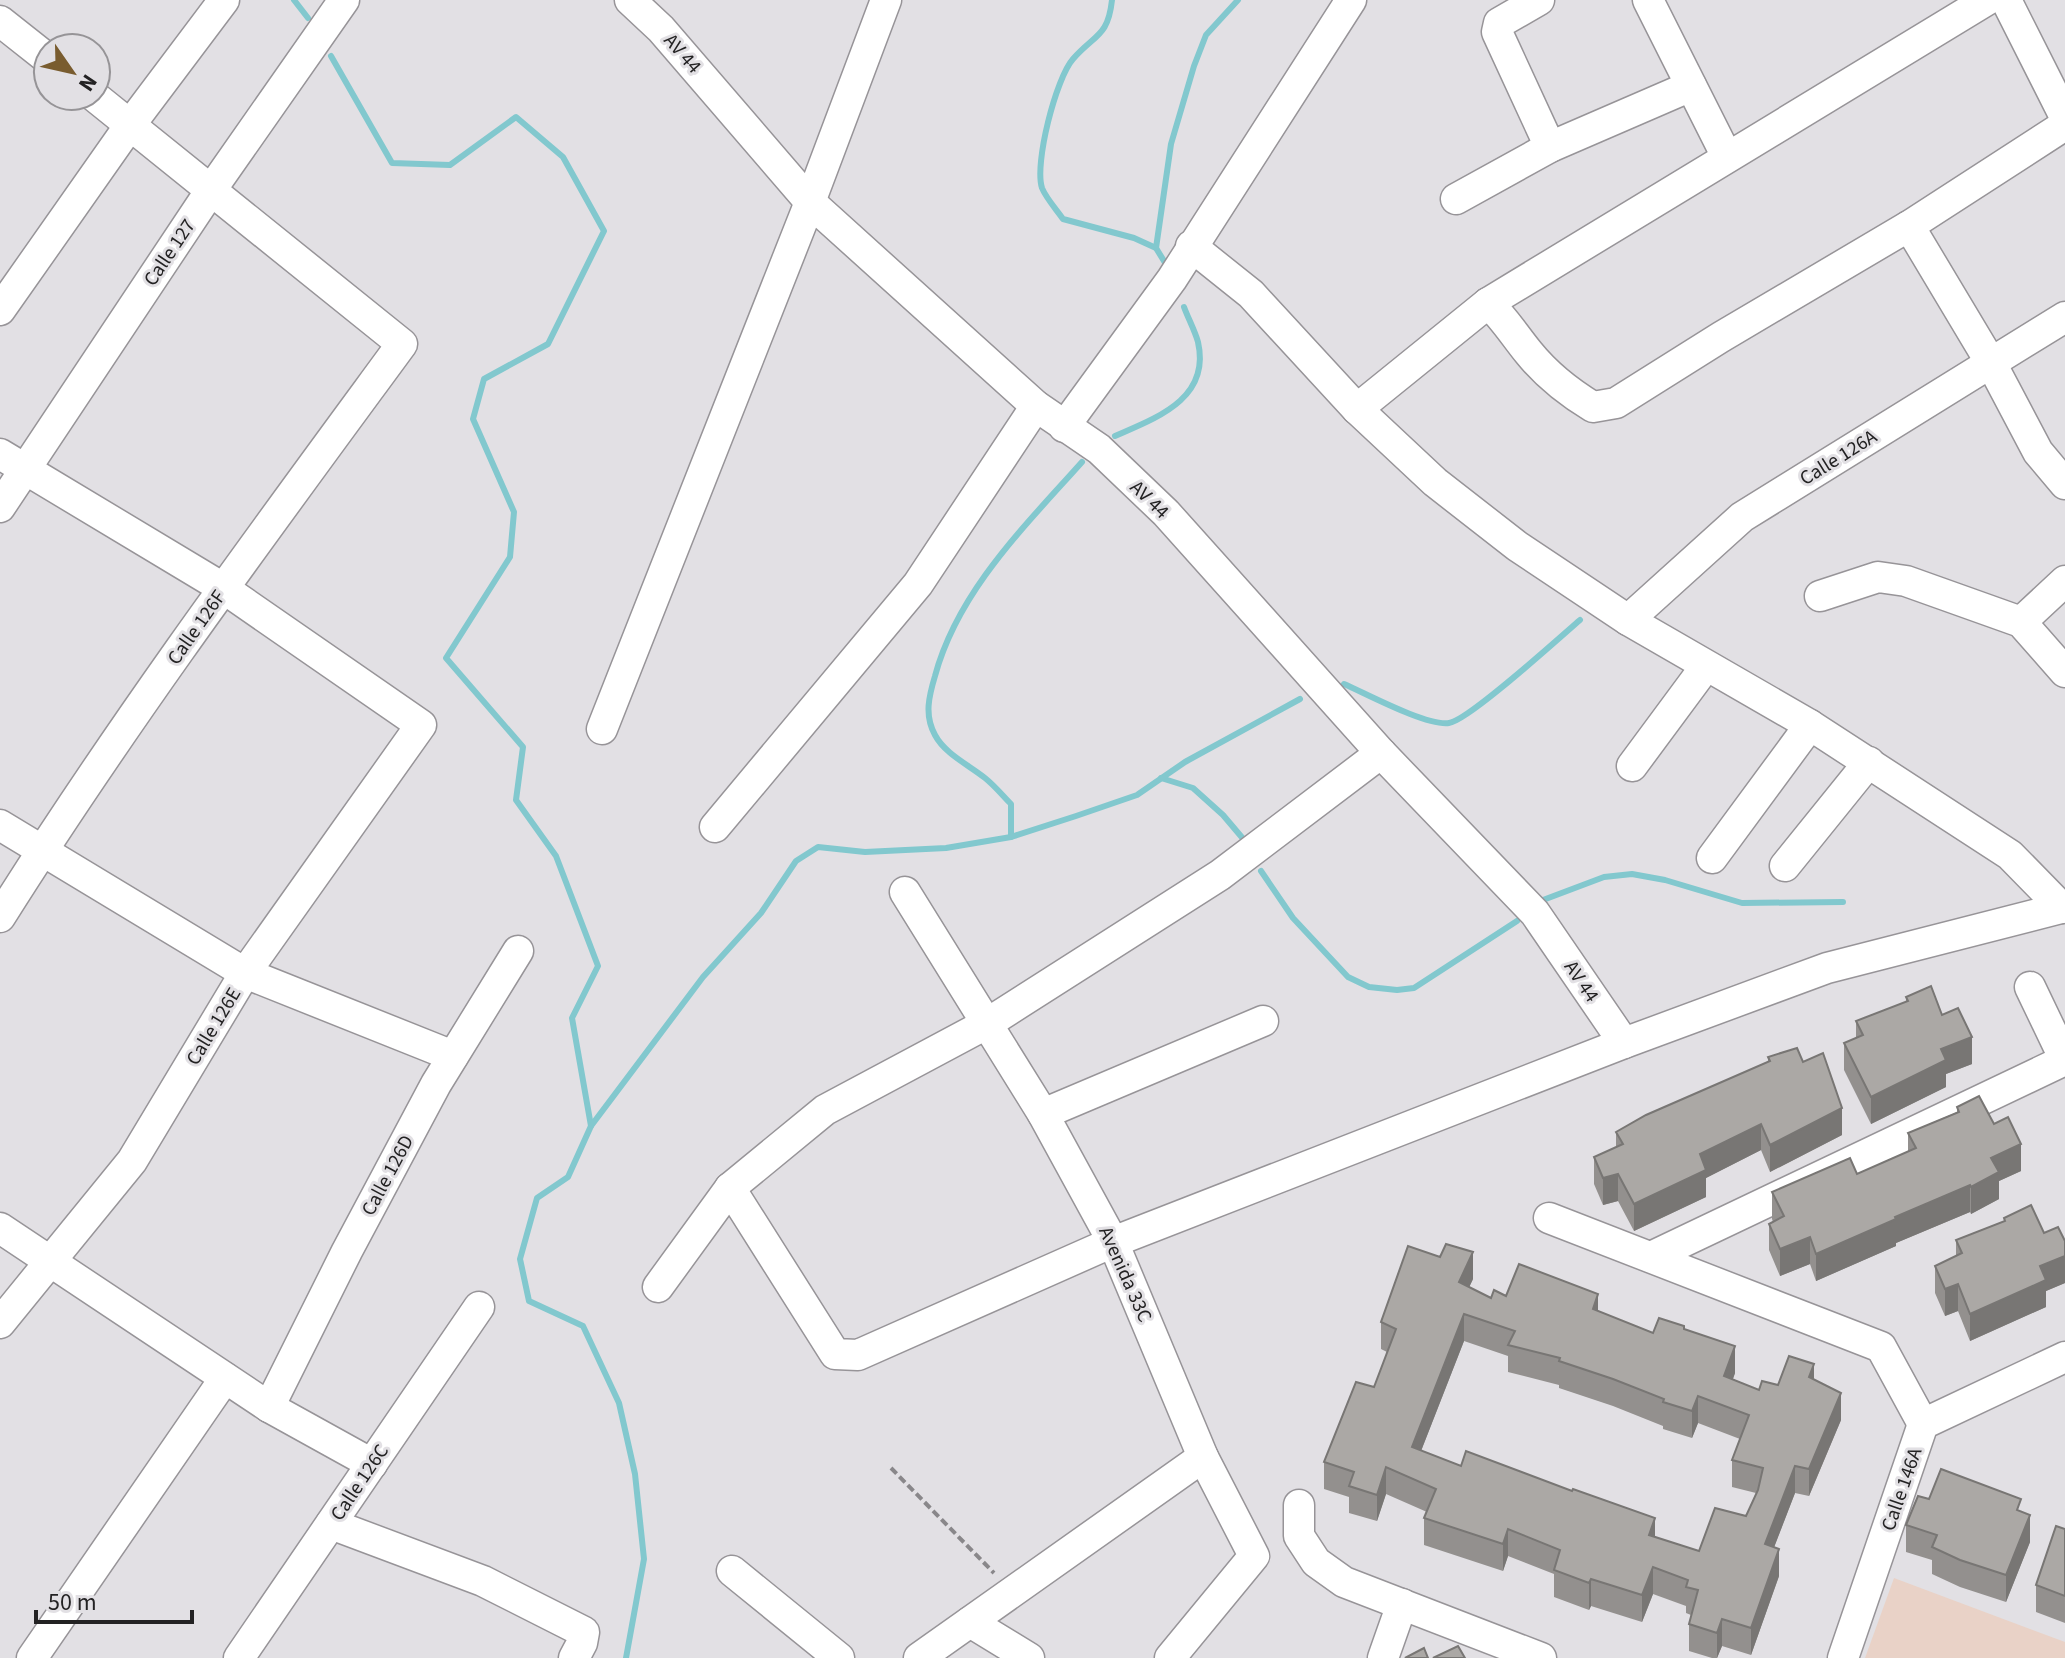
<svg xmlns="http://www.w3.org/2000/svg" width="2065" height="1658" viewBox="0 0 2065 1658" font-family="'Source Sans 3',sans-serif">
<style>
.education{fill:#e9d2c7}
.lines{fill:none;stroke-linecap:round;stroke-linejoin:round}
.stream{stroke:#82c8ce;stroke-width:6}
.minor-casing{stroke:#979498;stroke-width:33}
.path{stroke:#89878a;stroke-width:4;stroke-dasharray:8 4;stroke-linecap:butt}
.minor{stroke:#fff;stroke-width:30}
.wall{fill:#93908e;fill-rule:evenodd}
.shaded-wall{fill:#787674}
.building{fill:#aba8a5;stroke:#787674;stroke-width:2;fill-rule:evenodd}
.labels{text-anchor:middle;stroke-width:6;stroke-linejoin:round;paint-order:stroke}
.street-label{font-size:20px;fill:#232223;stroke:#e2e0e4}
</style>
<rect width="100%" height="100%" fill="#e2e0e4"/>
<!-- education -->
<path class="education" d="M1894,1578L2065,1642V1658H1865Z"/>
<g class="lines">
<!-- stream -->
<g class="stream">
<path d="M294,0L308,18"/>
<path d="M1112,0C1108,37 1095,34 1073,59C1056,78 1034,164 1042,188C1046,198 1056,209 1063,219L1134,238L1156,248L1167,266"/>
<path d="M331,56L392,163L450,165L516,117L563,157L604,231L548,344L484,379L473,419L514,512L510,557L446,658L523,747L516,800L556,856L598,966L572,1018L591,1126"/>
<path d="M1156,248L1171,144L1194,66L1206,35L1238,0"/>
<path d="M1115,436C1156,418 1211,399 1198,342C1195,331 1188,318 1184,307"/>
<path d="M1344,684C1367,694 1426,726 1449,723C1468,721 1559,638 1580,620"/>
<path d="M1161,778L1193,788L1223,815L1245,841"/>
<path d="M1011,837V804C1003,796 995,786 985,778C969,765 945,754 935,735C924,715 929,696 935,676C958,591 1025,526 1082,462"/>
<path d="M1261,871L1293,918L1348,977L1369,987L1397,990L1414,988L1517,921"/>
<path d="M1543,900L1604,877L1632,874L1665,880L1742,903L1843,902"/>
<path d="M626,1658L644,1559L635,1474L619,1403L583,1326L529,1301L520,1259L537,1198L568,1177L591,1126L703,977L761,913L796,861L818,847L865,852L946,848L1011,837L1076,816L1137,795L1185,762L1300,699"/>
</g>
<defs>
<g id="minor">
<path d="M630,0L661,29L810,202L1036,406L1099,449L1166,513L1381,753L1535,913L1624,1043"/>
<path d="M1539,0L1499,23L1497,32L1550,147"/>
<path d="M1648,0L1727,157"/>
<path d="M2006,0L2065,117"/>
<path d="M0,21L48,59"/>
<path d="M1456,199L1550,147L1691,86"/>
<path d="M1909,226L1991,363L2038,452L2065,484"/>
<path d="M1191,246L1251,294L1357,409L1435,482L1517,546L1628,620L1810,725L2010,855L2062,908"/>
<path d="M1488,303C1504,318 1515,336 1529,353C1546,374 1570,393 1593,407L1616,403L1721,337L1909,226L2065,125"/>
<path d="M0,310L130,125L224,0"/>
<path d="M1357,409L1488,303L1987,0"/>
<path d="M1064,427L1172,279L1351,0"/>
<path d="M0,454L223,588L421,725L245,973L132,1161L0,1323"/>
<path d="M0,507L211,190L344,0"/>
<path d="M1820,596L1878,577L1906,581L2021,622L2065,672"/>
<path d="M1628,620L1742,517L2065,317"/>
<path d="M2021,622L2065,581"/>
<path d="M602,729L810,202L886,0"/>
<path d="M1632,766L1706,666"/>
<path d="M0,825L245,973L453,1056"/>
<path d="M715,827L918,584L1036,406"/>
<path d="M1712,858L1810,725"/>
<path d="M1785,866L1869,762"/>
<path d="M905,892L1043,1114L1113,1242L1203,1457L1254,1556L1170,1658"/>
<path d="M0,917C124,720 264,532 402,344L94,96"/>
<path d="M2030,987L2065,1060"/>
<path d="M1043,1114L1263,1021"/>
<path d="M730,1188L835,1354L858,1355L1113,1242L1624,1043L1827,968L2065,907"/>
<path d="M1549,1218L1881,1347L1923,1424"/>
<path d="M0,1228L269,1407L372,1464"/>
<path d="M1651,1257L2065,1060"/>
<path d="M658,1287L730,1188L825,1110L988,1023L1220,875L1381,753"/>
<path d="M269,1407L347,1251L436,1084L518,951"/>
<path d="M1299,1505V1536L1316,1562L1344,1582L1541,1658"/>
<path d="M331,1524L483,1581L584,1632L582,1643L574,1658"/>
<path d="M732,1571L839,1658"/>
<path d="M970,1622L1029,1658"/>
<path d="M32,1658L225,1378"/>
<path d="M239,1658L479,1307"/>
<path d="M919,1658L1203,1457"/>
<path d="M1383,1658L1402,1604"/>
<path d="M1843,1658L1923,1424L2065,1357"/>
</g>
</defs>
<!-- minor casing -->
<use href="#minor" class="minor-casing"/>
<!-- path -->
<path class="path" d="M891,1468L994,1573"/>
<!-- minor -->
<use href="#minor" class="minor"/>
</g>
<!-- wall -->
<g class="wall">
<path d="M1906,997L1942,1015L1972,1064L1946,1074V1087L1871,1124L1844,1070V1043L1856,1038V1021L1906,1002Z"/>
<path d="M1768,1057L1842,1135L1770,1172L1761,1150L1706,1178V1197L1634,1231L1618,1201L1603,1205L1594,1184V1157L1616,1147V1132L1768,1062Z"/>
<path d="M1957,1107L1994,1124L2021,1171L1999,1181V1199L1971,1214L1970,1212L1896,1243V1246L1816,1281L1810,1264L1780,1276L1769,1250V1224L1773,1222L1772,1219V1192L1857,1174L1908,1152V1133L1957,1112Z"/>
<path d="M2004,1218L2065,1241V1283L2046,1291V1307L1970,1341L1958,1311L1945,1316L1935,1293V1266L1956,1256V1240L2004,1221Z"/>
<path d="M1473,1279L1469,1287L1491,1298L1506,1296L1598,1311L1653,1333L1684,1329L1735,1373L1733,1379L1759,1390L1778,1385L1814,1379L1841,1420L1809,1496L1795,1493L1774,1547L1779,1576L1751,1655L1722,1646L1717,1658H1712L1689,1651V1624L1691,1615L1686,1613V1606L1653,1594L1642,1622L1591,1606L1589,1610L1554,1597V1574L1508,1556L1503,1571L1424,1545V1518L1427,1512L1386,1494L1377,1521L1349,1513V1497L1324,1489V1462L1374,1387L1387,1352L1381,1349V1322ZM1464,1341L1508,1356V1372L1559,1385V1388L1613,1406L1663,1426V1429L1692,1438L1698,1423L1740,1439L1732,1460V1487L1756,1493L1746,1516L1699,1551L1655,1537L1421,1451Z"/>
<path d="M1929,1499L2021,1512L2030,1542L2006,1602L1960,1587L1932,1574V1560L1906,1552V1525Z"/>
<path d="M2065,1529V1623L2036,1612V1585Z"/>
</g>
<!-- shaded-wall -->
<g class="shaded-wall">
<path d="M1972,1037V1064L1946,1074V1087L1871,1124V1097L1941,1049Z"/>
<path d="M1842,1108V1135L1770,1172V1145Z"/>
<path d="M1761,1124V1150L1706,1178V1197L1634,1231V1204L1700,1154Z"/>
<path d="M2021,1144V1171L1999,1181V1199L1971,1214V1187L1991,1158Z"/>
<path d="M1618,1174V1201L1603,1205V1178Z"/>
<path d="M1970,1185V1212L1896,1243V1246L1816,1281V1254L1895,1217Z"/>
<path d="M1810,1237V1264L1780,1276V1249Z"/>
<path d="M1473,1252V1279L1459,1309V1282Z"/>
<path d="M2065,1256V1283L2046,1291V1307L1970,1341V1314L2040,1266Z"/>
<path d="M1958,1284V1311L1945,1316V1289Z"/>
<path d="M1598,1294V1321L1593,1309Z"/>
<path d="M1464,1314V1341L1412,1474V1447Z"/>
<path d="M1735,1346V1373L1724,1402V1376Z"/>
<path d="M1814,1364V1391L1809,1377Z"/>
<path d="M1841,1393V1420L1809,1496V1469Z"/>
<path d="M1698,1396V1423L1692,1438V1411Z"/>
<path d="M1795,1466V1493L1765,1571V1544Z"/>
<path d="M1386,1467V1494L1377,1521V1495Z"/>
<path d="M2030,1515V1542L2006,1602V1575Z"/>
<path d="M1655,1518V1545L1649,1535Z"/>
<path d="M1508,1529V1556L1503,1571V1544Z"/>
<path d="M1779,1549V1576L1751,1655V1628Z"/>
<path d="M1653,1567V1594L1642,1622V1595Z"/>
<path d="M1591,1579V1606L1589,1610V1583Z"/>
<path d="M1722,1619V1646L1717,1658V1633Z"/>
</g>
<!-- building -->
<g class="building">
<path d="M1931,986L1942,1015L1958,1008L1972,1037L1941,1049L1946,1060L1871,1097L1844,1043L1863,1035L1856,1021L1908,1001L1906,997Z"/>
<path d="M1797,1048L1803,1062L1823,1053L1842,1108L1770,1145L1761,1124L1700,1154L1706,1170L1634,1204L1618,1174L1603,1178L1594,1157L1623,1144L1616,1132L1646,1115L1770,1061L1768,1057Z"/>
<path d="M1979,1096L1994,1124L2008,1117L2021,1144L1991,1158L1999,1172L1971,1187L1970,1185L1895,1217L1896,1219L1816,1254L1810,1237L1780,1249L1769,1224L1784,1216L1772,1192L1850,1158L1857,1174L1916,1148L1908,1133L1959,1112L1957,1107Z"/>
<path d="M2031,1205L2044,1233L2058,1227L2065,1241V1256L2040,1266L2046,1280L1970,1314L1958,1284L1945,1289L1935,1266L1962,1253L1956,1240L2005,1221L2004,1218Z"/>
<path d="M1446,1244L1473,1252L1459,1282L1491,1298L1494,1290L1506,1296L1519,1264L1598,1294L1593,1309L1653,1333L1659,1318L1684,1326V1329L1735,1346L1724,1376L1759,1390L1762,1381L1778,1385L1789,1356L1814,1364L1809,1377L1841,1393L1809,1469L1795,1466L1765,1544L1779,1549L1751,1628L1722,1619L1717,1633L1689,1624L1698,1590L1686,1587L1688,1580L1653,1567L1642,1595L1591,1579L1589,1583L1554,1570L1560,1550L1508,1529L1503,1544L1424,1518L1436,1489L1386,1467L1377,1495L1349,1486L1354,1472L1324,1462L1356,1382L1374,1387L1396,1329L1381,1322L1408,1246L1440,1257ZM1464,1314L1515,1331L1508,1345L1560,1358L1559,1361L1613,1379L1664,1399L1663,1402L1692,1411L1698,1396L1749,1415L1732,1460L1763,1468L1758,1490L1746,1516L1715,1508L1699,1551L1649,1535L1655,1518L1573,1489L1572,1491L1466,1451L1461,1466L1412,1447Z"/>
<path d="M1941,1469L2021,1499L2017,1510L2030,1515L2006,1575L1960,1560L1932,1547L1937,1535L1906,1525L1918,1496L1929,1499Z"/>
<path d="M2056,1526L2065,1529V1596L2036,1585Z"/>
<path d="M1458,1646L1465,1658H1433Z"/>
<path d="M1424,1648L1428,1658H1405Z"/>
</g>
<g class="labels">
<!-- street labels -->
<g class="street-label">
<text transform="translate(683 53) rotate(49)" y="7">AV 44</text>
<text transform="translate(169 252) rotate(-56)" y="7">Calle 127</text>
<text transform="translate(1838 457) rotate(-32)" y="7">Calle 126A</text>
<text transform="translate(1150 499) rotate(44)" y="7">AV 44</text>
<text transform="translate(196 627) rotate(-55)" y="7">Calle 126F</text>
<text transform="translate(1582 981) rotate(56)" y="7">AV 44</text>
<text transform="translate(213 1026) rotate(-59)" y="7">Calle 126E</text>
<text transform="translate(387 1175) rotate(-62)" y="7">Calle 126D</text>
<text transform="translate(1126 1274) rotate(66)" y="7">Avenida 33C</text>
<text transform="translate(359 1482) rotate(-56)" y="7">Calle 126C</text>
<text transform="translate(1901 1489) rotate(-71)" y="7">Calle 146A</text>
</g>
</g>
<!-- north arrow -->
<g transform="translate(72 72) rotate(124)"><circle r="38" fill="#e2e0e4" stroke="#969497" stroke-width="2"/>
<path d="M0-6L14 30L0 20L-14 30Z" fill="#795c2f"/>
<text y="-12" font-size="22" font-weight="bold" text-anchor="middle" fill="#232223">N</text>
</g>
<!-- scale -->
<path d="M36 1610v12h156v-12" fill="none" stroke="#232223" stroke-width="4"/>
<text x="48" y="1610" font-size="24" fill="#232223" stroke="#e2e0e4" stroke-width="6" paint-order="stroke">50 m</text>
</svg>
